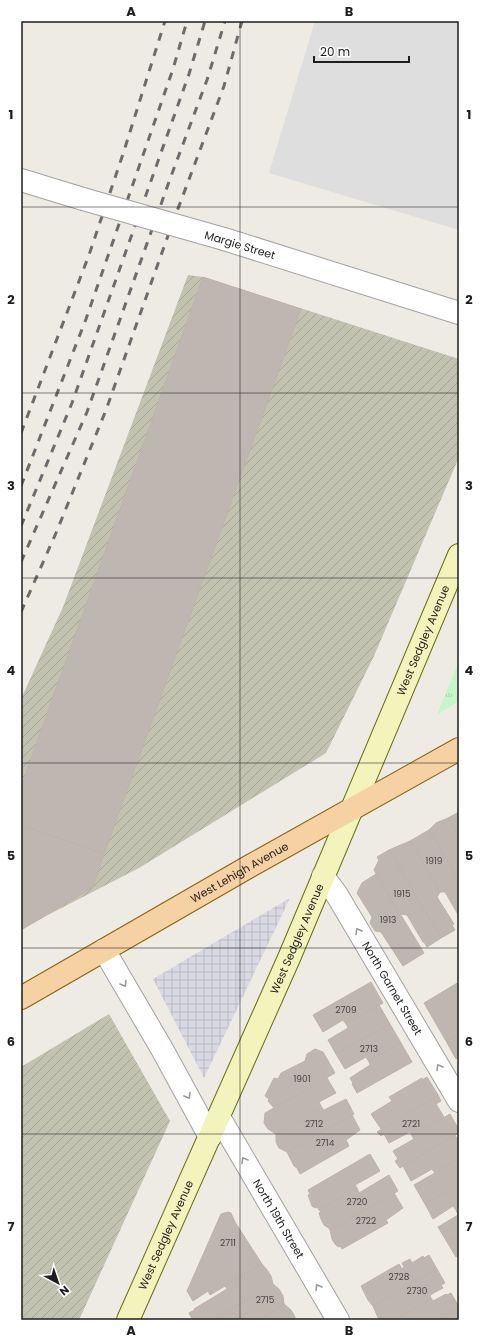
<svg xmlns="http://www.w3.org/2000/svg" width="480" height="1341" viewBox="0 0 480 1341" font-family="Poppins,sans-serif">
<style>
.construction{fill:url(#construction-furrows)}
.park{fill:url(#park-tufts)}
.parking{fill:#dedede}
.plaza{fill:url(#plaza-grid)}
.building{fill:#beb7b1;stroke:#bfb2a8}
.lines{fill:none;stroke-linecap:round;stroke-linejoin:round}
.street-casing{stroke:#a2a2a2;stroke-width:24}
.secondary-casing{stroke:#636d0d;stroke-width:24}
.primary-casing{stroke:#8c600b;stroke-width:24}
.street{stroke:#fff;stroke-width:22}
.secondary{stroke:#f2f4bc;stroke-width:22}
.primary{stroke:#f5d1a3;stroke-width:22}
.rail{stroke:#6c6c6c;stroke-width:3;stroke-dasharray:8 8;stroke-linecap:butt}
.street-bridge-casing{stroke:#a2a2a2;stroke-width:24;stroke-linecap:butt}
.street-bridge{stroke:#fff;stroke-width:22}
.oneway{stroke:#9a9a9a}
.grid{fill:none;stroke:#1e1e1e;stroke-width:1;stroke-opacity:0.55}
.labels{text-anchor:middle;stroke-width:3.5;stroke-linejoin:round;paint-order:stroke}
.number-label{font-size:9px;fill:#464443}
.street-label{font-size:11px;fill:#1e1e1e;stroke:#fff}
.neatline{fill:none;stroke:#1e1e1e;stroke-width:1.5}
.grid-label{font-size:13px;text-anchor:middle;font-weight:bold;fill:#1e1e1e}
</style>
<defs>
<pattern id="construction-furrows" width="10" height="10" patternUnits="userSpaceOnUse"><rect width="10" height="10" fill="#c2c2b1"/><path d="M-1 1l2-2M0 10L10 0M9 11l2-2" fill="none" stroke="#a6a698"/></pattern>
<pattern id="park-tufts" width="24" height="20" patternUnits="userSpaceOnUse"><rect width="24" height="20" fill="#c5f5c8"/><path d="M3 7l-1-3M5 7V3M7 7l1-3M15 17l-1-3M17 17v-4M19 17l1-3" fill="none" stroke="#a9d2ab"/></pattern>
<pattern id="plaza-grid" width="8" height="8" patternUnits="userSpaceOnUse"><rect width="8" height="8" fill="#d9d9e4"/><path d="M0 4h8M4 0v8" fill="none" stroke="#babac3"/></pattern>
</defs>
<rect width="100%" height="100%" fill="#eeebe5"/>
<!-- construction -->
<g class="construction">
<path d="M188,275L203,277L459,359V457L374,656L326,753L139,868L46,916L21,930V699L63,607Z"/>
<path d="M109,1014L170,1121L79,1320H21V1067Z"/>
</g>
<!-- park -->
<path class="park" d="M459,661V701L437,715Z"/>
<!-- parking -->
<path class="parking" d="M315,21H459V230L269,173Z"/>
<!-- plaza -->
<path class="plaza" d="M290,898L204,1078L153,979Z"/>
<!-- building -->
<g class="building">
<path d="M203,277L301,309L104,854L21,825V787Z"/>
<path d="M459,812V837L448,818Z"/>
<path d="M448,818L459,837V881L429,830L436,823Z"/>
<path d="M21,825L104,854L93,887L21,930Z"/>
<path d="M429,830L459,881V916L445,892H440L410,841Z"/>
<path d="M410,841L440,892L437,897L454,924L452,925L455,930L441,938L389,850Z"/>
<path d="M389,850L441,938L427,947L424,942H423L407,915L400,914L374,870L379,860L377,857Z"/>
<path d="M376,874L424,953L403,966L381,932L375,931L370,923L372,917L357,893L362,883Z"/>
<path d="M371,982L383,1003L346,1024L343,1020L323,1032L313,1015Z"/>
<path d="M459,982V1008L435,1022L424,1003Z"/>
<path d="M379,1005L390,1024L336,1054L328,1040L348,1028L346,1024Z"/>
<path d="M459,1008V1034L446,1041L435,1022Z"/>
<path d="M390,1024L401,1043L369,1062L366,1057L345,1069L336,1054Z"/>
<path d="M459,1034V1057L456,1059L446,1041Z"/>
<path d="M401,1043L412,1062L357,1093L352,1084L353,1083L350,1078L370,1065L369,1062Z"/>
<path d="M315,1049L323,1052L335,1073L274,1108L268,1101L269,1099L265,1096L274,1078L278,1079L281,1073L305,1061L307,1054Z"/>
<path d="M427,1077L438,1095L381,1129L371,1114L392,1101L389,1097L422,1078V1080Z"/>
<path d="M327,1078L336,1093L319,1102L322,1108L276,1134L268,1129L264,1123L265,1113Z"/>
<path d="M438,1095L441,1101L436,1104L444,1117L412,1136L410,1132L389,1143L384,1134L381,1136L377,1132Z"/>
<path d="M346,1099L354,1114L287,1152L279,1148L276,1142V1134L322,1108L324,1110Z"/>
<path d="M450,1114L459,1130V1133L400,1168L395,1161L398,1159L393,1151L414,1139L412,1136Z"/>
<path d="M352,1115L360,1130L346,1140L349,1146L300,1174L297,1168L294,1166L287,1152Z"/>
<path d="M455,1135L459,1142V1159L435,1173L432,1169L411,1181L403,1166Z"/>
<path d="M370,1154L380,1171L355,1185L357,1188L319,1210L317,1207L315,1208L312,1206L308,1195L310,1194L308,1190Z"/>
<path d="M459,1159V1184L425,1204L414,1185Z"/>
<path d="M389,1175L398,1191L330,1230L328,1227H327L324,1225L321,1219L319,1213L321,1212L319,1210L357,1188L359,1193Z"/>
<path d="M459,1184V1208L456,1210L453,1206L433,1219L425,1204Z"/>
<path d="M394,1193L403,1208L386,1220L388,1223L342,1249L340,1246L338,1247L335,1244L332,1239L330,1230Z"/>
<path d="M459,1208V1234L447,1242L438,1227L458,1215L456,1210Z"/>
<path d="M228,1212L231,1213L235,1222L262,1264L210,1295L208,1291L193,1301L187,1291L221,1214Z"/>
<path d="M459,1234V1255L456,1257L447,1242Z"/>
<path d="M429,1255L437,1269L373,1306L368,1300L361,1286L399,1264L402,1269L404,1267L402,1263L410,1259L412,1263L423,1256L424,1258Z"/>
<path d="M262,1264L267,1270L271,1276L273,1284L213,1320H193L189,1313L195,1310L194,1309L227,1289L225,1286Z"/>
<path d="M437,1269L445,1283L441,1285L443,1288L430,1295L431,1298L394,1320H379L373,1306Z"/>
<path d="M273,1284L279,1289L283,1296L284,1304L258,1320H213Z"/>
<path d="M451,1293L459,1307L437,1320H394L431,1298L433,1301L446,1294L447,1295Z"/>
<path d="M284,1304L291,1310L295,1317V1320H258Z"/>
<path d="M459,1307V1320H437Z"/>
</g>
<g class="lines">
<defs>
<g id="street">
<path d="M21,180L83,199"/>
<path d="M224,239L459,313"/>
<path id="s1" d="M323,876L337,895L459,1101"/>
<path d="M104,950L162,1049L210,1137"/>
<path id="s2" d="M219,1117L338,1320"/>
</g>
<g id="secondary">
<path id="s3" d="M128,1320L289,958L459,555"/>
</g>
<g id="primary">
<path id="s4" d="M21,998L250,866L459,749"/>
</g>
</defs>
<!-- street casing -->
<use href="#street" class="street-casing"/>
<!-- secondary casing -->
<use href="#secondary" class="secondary-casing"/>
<!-- primary casing -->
<use href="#primary" class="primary-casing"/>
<!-- street -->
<use href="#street" class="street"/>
<!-- secondary -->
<use href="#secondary" class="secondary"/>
<!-- primary -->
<use href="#primary" class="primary"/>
<!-- rail -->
<g class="rail">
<path d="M21,433L89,255L123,154L165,21"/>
<path d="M21,486L86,319L173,69L187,21"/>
<path d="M21,526L72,403L189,74L205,21"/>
<path d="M21,562L87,412L170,179L207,80L225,21"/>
<path d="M21,612L56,533L106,410L170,230L224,86L242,21"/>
</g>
<defs>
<path id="street-bridge" d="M83,199L224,239"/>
</defs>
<!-- street-bridge casing -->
<use href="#street-bridge" class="street-bridge-casing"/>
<!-- street-bridge -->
<use href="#street-bridge" class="street-bridge"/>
</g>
<!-- one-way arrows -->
<defs><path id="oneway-chevron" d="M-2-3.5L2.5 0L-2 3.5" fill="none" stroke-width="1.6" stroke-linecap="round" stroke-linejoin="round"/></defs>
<g class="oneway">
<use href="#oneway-chevron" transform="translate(358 931) rotate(-121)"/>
<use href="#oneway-chevron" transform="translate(124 984) rotate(59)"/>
<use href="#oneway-chevron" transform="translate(439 1067) rotate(-121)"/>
<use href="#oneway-chevron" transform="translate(188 1096) rotate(61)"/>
<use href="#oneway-chevron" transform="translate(244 1160) rotate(-120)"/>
<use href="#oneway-chevron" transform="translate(318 1287) rotate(-120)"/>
</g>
<!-- grid -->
<path class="grid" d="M240,21V1320M21,207H459M21,393H459M21,578H459M21,763H459M21,948H459M21,1134H459"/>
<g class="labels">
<!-- number labels -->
<g class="number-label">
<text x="434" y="864">1919</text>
<text x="402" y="897">1915</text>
<text x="388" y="923">1913</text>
<text x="346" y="1013">2709</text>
<text x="369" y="1052">2713</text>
<text x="302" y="1082">1901</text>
<text x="314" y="1127">2712</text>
<text x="411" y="1127">2721</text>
<text x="325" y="1146">2714</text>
<text x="357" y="1205">2720</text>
<text x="366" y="1224">2722</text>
<text x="228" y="1246">2711</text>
<text x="399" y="1280">2728</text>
<text x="417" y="1294">2730</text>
<text x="265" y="1303">2715</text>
</g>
<!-- street labels -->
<g class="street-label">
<text transform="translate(240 245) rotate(17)" y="4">Margie Street</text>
<text dy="4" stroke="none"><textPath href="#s3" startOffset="741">West Sedgley Avenue</textPath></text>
<text dy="4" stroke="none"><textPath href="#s4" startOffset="252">West Lehigh Avenue</textPath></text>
<text dy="4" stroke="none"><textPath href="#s3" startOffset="417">West Sedgley Avenue</textPath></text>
<text dy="4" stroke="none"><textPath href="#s1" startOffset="132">North Garnet Street</textPath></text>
<text dy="4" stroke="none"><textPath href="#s2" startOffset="118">North 19th Street</textPath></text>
<text dy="4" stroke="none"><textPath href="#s3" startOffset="93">West Sedgley Avenue</textPath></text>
</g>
</g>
<!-- border -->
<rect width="480" height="1341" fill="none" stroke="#ffffff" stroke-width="44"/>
<!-- north arrow -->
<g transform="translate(58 1283) rotate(140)" stroke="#ffffff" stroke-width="3" paint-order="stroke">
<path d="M0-3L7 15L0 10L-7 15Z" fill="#1e1e1e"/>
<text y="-6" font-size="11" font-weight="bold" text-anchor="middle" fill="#1e1e1e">N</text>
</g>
<!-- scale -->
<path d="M314 56v6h95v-6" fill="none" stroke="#1e1e1e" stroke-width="2"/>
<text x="320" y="56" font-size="12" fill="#1e1e1e" stroke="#ffffff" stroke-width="3" paint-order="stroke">20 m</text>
<rect x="22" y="22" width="436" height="1297" class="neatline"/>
<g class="grid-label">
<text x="131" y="16">A</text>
<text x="349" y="16">B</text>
<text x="11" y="119">1</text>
<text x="469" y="119">1</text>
<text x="11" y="304">2</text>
<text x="469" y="304">2</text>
<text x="11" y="490">3</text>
<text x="469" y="490">3</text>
<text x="11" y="675">4</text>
<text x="469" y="675">4</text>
<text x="11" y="860">5</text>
<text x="469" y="860">5</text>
<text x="11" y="1046">6</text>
<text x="469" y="1046">6</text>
<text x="11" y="1231">7</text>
<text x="469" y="1231">7</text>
<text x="131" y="1335">A</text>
<text x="349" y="1335">B</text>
</g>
</svg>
